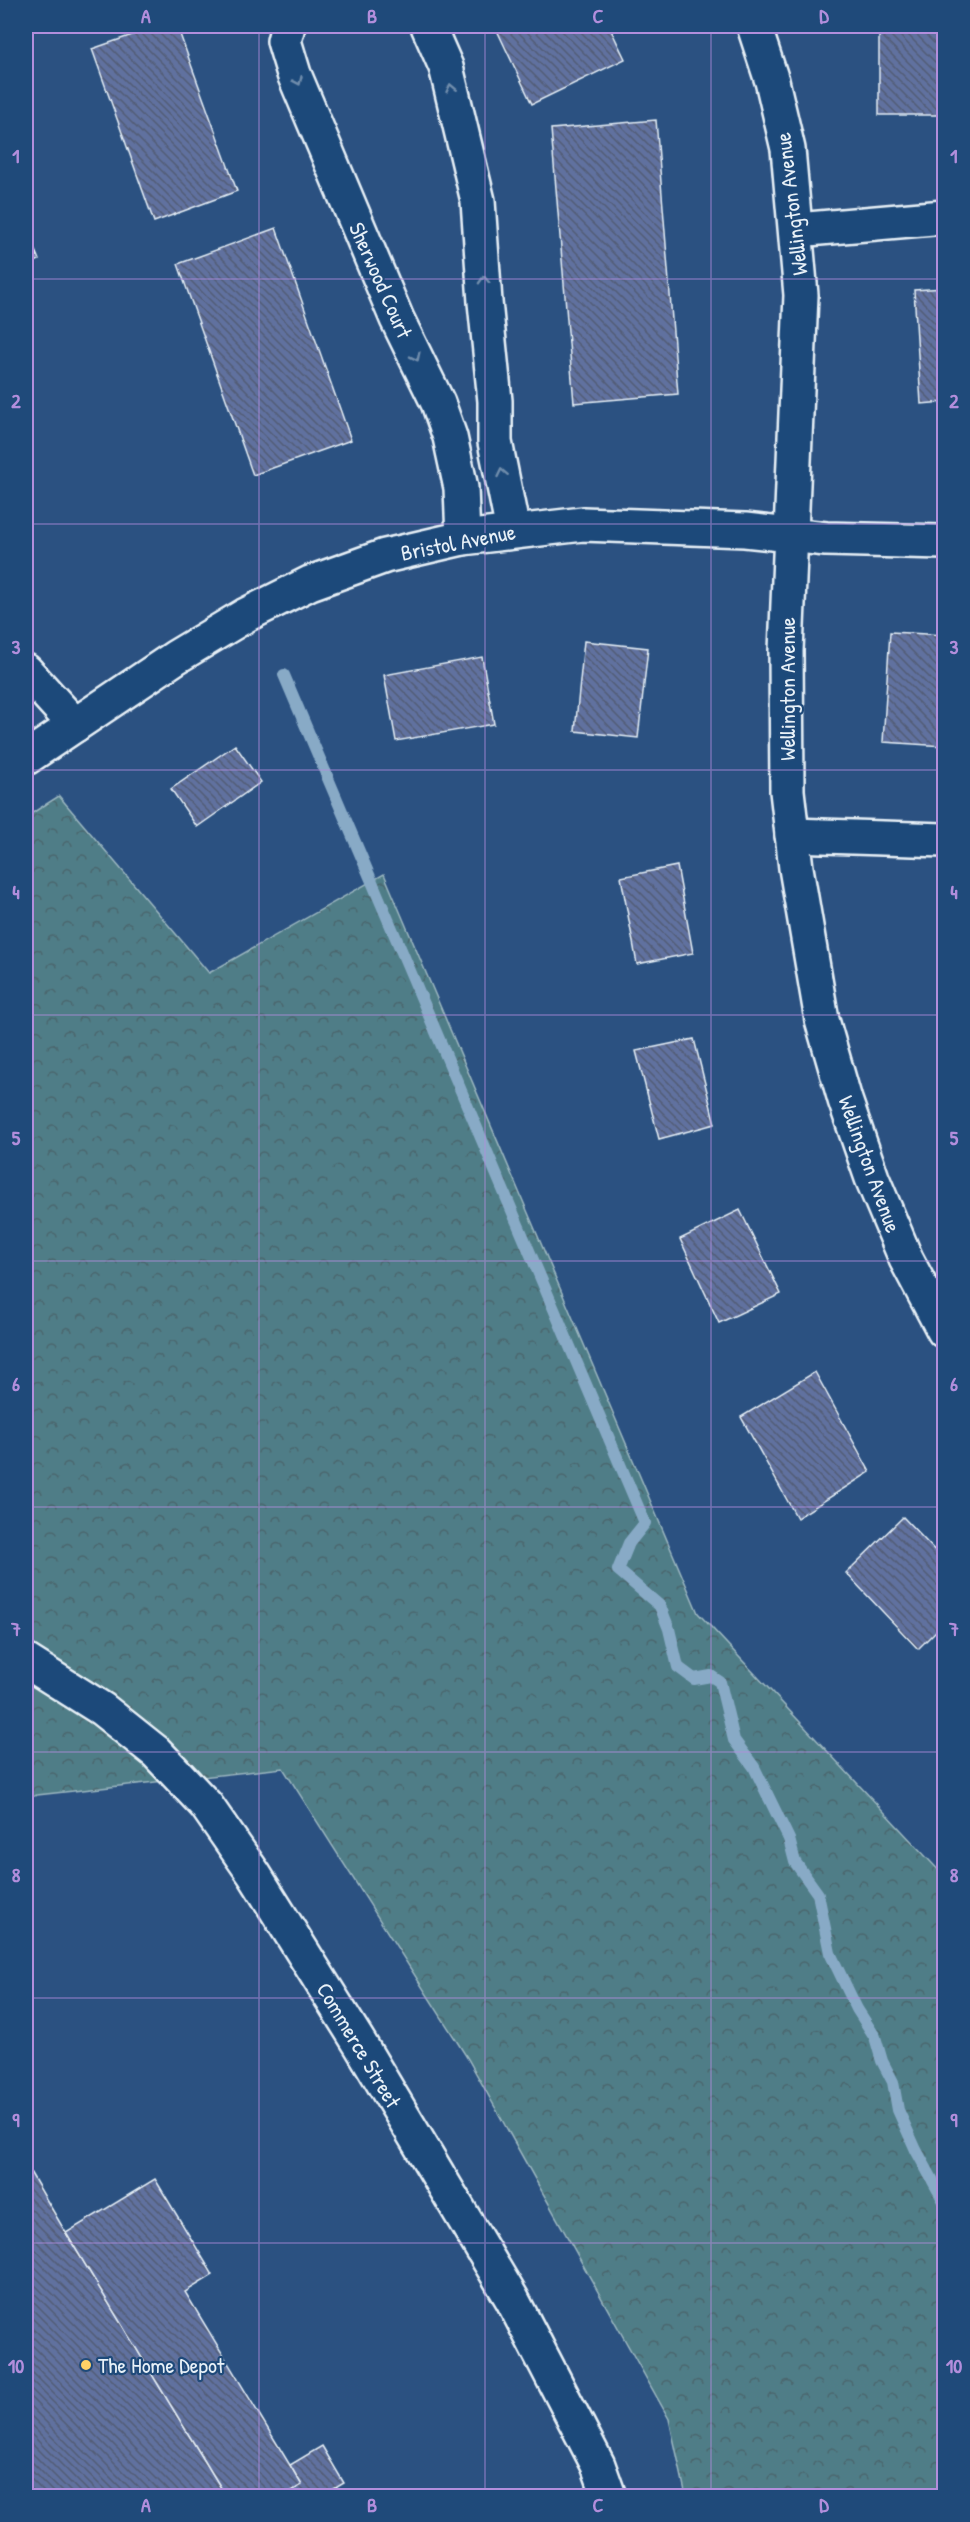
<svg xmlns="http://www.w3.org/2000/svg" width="970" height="2522" viewBox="0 0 970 2522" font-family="'Patrick Hand',sans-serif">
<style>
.forest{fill:url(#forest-crowns);stroke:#9cb7c0;stroke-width:1.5}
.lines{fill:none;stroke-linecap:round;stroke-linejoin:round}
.stream{stroke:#88aac6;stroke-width:12}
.building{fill:url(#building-back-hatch);stroke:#e8f1f8;stroke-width:1.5}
.minor-casing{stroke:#e8f1f8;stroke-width:38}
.minor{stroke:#1f4a7a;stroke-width:33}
.oneway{stroke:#6f8dac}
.grid{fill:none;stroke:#b28edc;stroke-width:1.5;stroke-opacity:0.55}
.poi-dot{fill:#ffd166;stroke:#1f4a7a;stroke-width:2}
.labels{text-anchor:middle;stroke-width:4.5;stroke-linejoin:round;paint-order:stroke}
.street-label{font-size:22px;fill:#e8f1f8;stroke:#1f4a7a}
.poi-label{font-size:22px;fill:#e8f1f8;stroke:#1f4a7a;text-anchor:start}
.neatline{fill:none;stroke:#b28edc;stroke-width:2}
.grid-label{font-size:20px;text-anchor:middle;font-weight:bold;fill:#b28edc}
</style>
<defs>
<pattern id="forest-crowns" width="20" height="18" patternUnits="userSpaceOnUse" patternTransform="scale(1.5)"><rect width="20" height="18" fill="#4f7d87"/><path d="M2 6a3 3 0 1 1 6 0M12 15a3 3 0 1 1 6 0" fill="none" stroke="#4b656c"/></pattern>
<pattern id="building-back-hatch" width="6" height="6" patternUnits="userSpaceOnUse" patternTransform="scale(1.5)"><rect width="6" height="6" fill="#60719f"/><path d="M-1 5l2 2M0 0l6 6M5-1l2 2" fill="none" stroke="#535c74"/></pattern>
</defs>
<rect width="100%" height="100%" fill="#2b5181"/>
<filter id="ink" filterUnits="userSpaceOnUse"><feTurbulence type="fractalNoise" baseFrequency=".0167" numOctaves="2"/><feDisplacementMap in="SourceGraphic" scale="12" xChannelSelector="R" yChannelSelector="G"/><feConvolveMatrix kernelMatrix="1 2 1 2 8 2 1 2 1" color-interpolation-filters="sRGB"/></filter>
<g filter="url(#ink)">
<!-- forest -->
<path class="forest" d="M59,796L209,973L384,874L698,1613L944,1876V2496H686L669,2419L468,2059L283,1768L37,1795L26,1799V817Z"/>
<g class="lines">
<!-- stream -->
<path class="stream" d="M284,675L645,1523L629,1543L618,1570L660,1606L669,1629L678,1667L694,1679L711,1676L720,1682L734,1740L754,1767L789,1839L795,1862L818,1894L830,1953L857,2009L875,2037L882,2061L893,2082L898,2110L916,2150L944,2201"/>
</g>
<!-- building -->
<g class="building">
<path d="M158,26H177L237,191L154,222L92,49Z"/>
<path d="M495,26H609L625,59L532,104Z"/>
<rect x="879" y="26" width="65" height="89"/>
<path d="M656,120L678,394L574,403L551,129Z"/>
<path d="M26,228L39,260L26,266Z"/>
<path d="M276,228L351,440L253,475L178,264Z"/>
<path d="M944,288V402L921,404L914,290Z"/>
<path d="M890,632L944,635V746L883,742Z"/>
<path d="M584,641L648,648L638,738L575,731Z"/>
<path d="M482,657L494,724L396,741L384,675Z"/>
<path d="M235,745L261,782L197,827L171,789Z"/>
<path d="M677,866L693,953L637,964L621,877Z"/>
<path d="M694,1039L715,1124L659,1139L636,1051Z"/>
<path d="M740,1210L781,1294L719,1323L680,1239Z"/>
<path d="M815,1372L870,1472L797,1518L741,1417Z"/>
<path d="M903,1517L944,1560V1623L918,1649L846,1573Z"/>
<path d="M26,2165L66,2233L226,2496H26Z"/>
<path d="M155,2179L213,2275L185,2292L302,2485L284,2496H226L66,2233Z"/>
<path d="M322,2446L344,2483L322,2496H284L302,2485L290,2465Z"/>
</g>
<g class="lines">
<defs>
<g id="minor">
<path d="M288,26L284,41L294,74L397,319L438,403L450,437L461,488L463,538"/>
<path d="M428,26L446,67L478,201L485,302L495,401V442L513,531"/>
<path d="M754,26L772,81L788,149L801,295L786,651L787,791L796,868L822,1020L845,1100L872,1178L906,1259L944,1331"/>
<path d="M797,230L944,217"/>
<path d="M26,671L75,725"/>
<path d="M26,758L176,657L246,615L310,583L385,556L463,538L583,524L745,530L826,539L944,542"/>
<path d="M792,835L944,840"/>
<path d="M26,1661L102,1709L156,1752L206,1805L254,1874L360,2044L512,2299L598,2465L609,2496"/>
</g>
</defs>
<!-- minor casing -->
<use href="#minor" class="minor-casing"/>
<!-- minor -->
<use href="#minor" class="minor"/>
</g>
<!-- one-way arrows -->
<defs><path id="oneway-chevron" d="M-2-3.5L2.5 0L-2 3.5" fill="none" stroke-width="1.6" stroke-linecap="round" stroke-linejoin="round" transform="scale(1.5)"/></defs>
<g class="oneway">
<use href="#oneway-chevron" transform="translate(298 81) rotate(66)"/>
<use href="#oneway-chevron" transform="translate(451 88) rotate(-102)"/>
<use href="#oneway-chevron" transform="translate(484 280) rotate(-92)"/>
<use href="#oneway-chevron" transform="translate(416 357) rotate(64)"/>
<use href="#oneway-chevron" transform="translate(502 473) rotate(-102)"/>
</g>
</g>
<!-- grid -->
<path class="grid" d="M259,26V2496M485,26V2496M711,26V2496M26,279H944M26,524H944M26,770H944M26,1015H944M26,1261H944M26,1507H944M26,1752H944M26,1998H944M26,2243H944"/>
<!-- markers -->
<circle class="poi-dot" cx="86" cy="2365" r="6"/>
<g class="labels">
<!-- street labels -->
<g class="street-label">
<text transform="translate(791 204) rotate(-97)" y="8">Wellington Avenue</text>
<text transform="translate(381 280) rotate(66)" y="8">Sherwood Court</text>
<text transform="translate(458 542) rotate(-11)" y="8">Bristol Avenue</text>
<text transform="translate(787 689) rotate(-90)" y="8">Wellington Avenue</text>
<text transform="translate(870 1164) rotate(70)" y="8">Wellington Avenue</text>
<text transform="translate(359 2045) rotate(59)" y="8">Commerce Street</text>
</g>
<!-- poi labels -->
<g class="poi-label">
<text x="98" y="2373">The Home Depot</text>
</g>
</g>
<!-- margin -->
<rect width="970" height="2522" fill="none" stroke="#1f4a7a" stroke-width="66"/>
<rect x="33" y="33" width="904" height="2456" class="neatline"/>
<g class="grid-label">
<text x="146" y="23">A</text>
<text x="372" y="23">B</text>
<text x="598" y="23">C</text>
<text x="824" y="23">D</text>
<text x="16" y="163">1</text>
<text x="954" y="163">1</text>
<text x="16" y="408">2</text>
<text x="954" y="408">2</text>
<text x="16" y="654">3</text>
<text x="954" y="654">3</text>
<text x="16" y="899">4</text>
<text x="954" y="899">4</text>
<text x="16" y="1145">5</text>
<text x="954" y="1145">5</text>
<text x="16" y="1391">6</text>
<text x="954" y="1391">6</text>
<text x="16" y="1636">7</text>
<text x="954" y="1636">7</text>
<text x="16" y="1882">8</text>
<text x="954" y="1882">8</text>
<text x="16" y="2127">9</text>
<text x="954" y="2127">9</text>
<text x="16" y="2373">10</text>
<text x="954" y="2373">10</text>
<text x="146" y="2512">A</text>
<text x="372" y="2512">B</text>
<text x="598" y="2512">C</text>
<text x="824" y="2512">D</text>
</g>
</svg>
